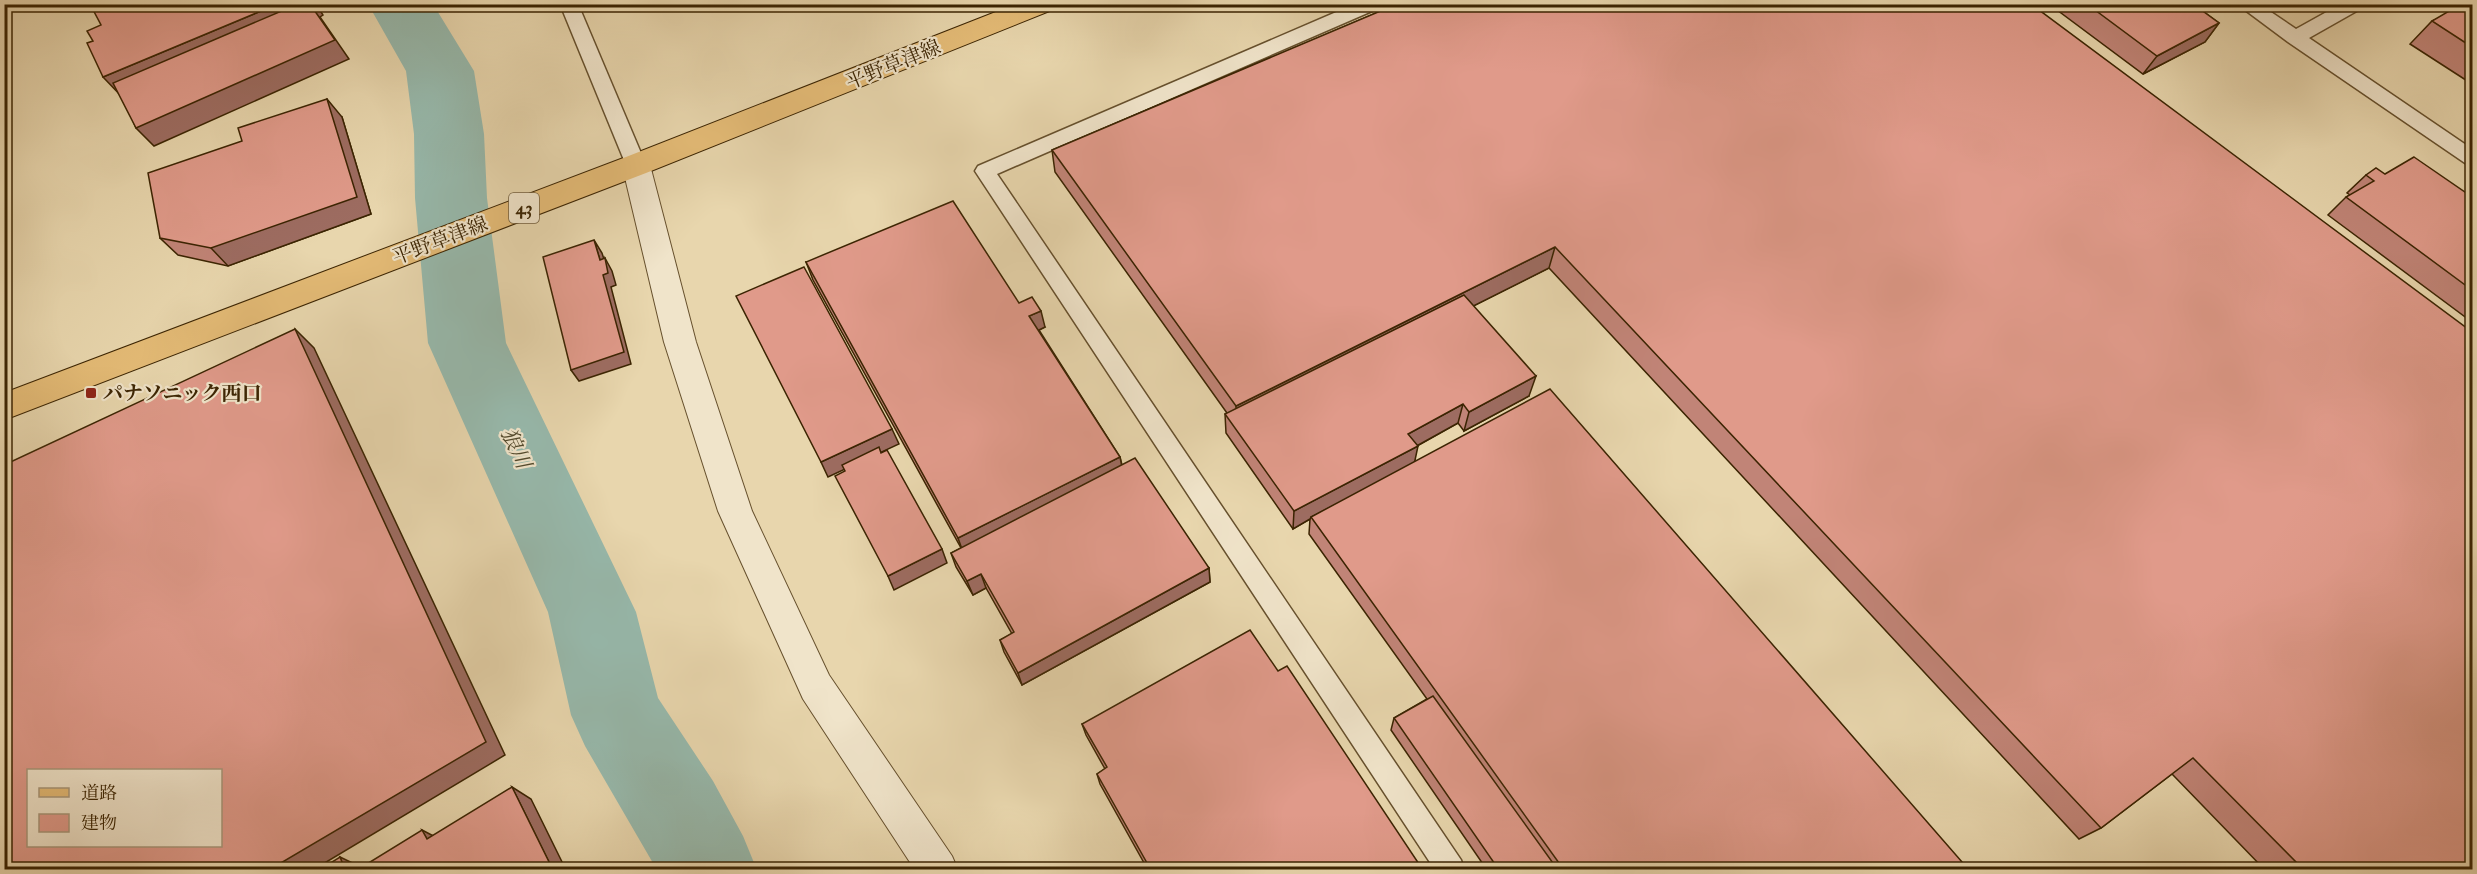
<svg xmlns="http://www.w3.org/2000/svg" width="2477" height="874" viewBox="0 0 2477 874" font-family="'IM FELL Double Pica','Noto Serif JP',serif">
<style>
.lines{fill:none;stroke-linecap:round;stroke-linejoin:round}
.river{fill:#97b9ac;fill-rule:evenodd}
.service-casing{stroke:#66502d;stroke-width:3}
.tertiary-casing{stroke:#66502d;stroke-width:2}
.primary-casing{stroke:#3b2402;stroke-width:2}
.service{fill:#f0e4ca;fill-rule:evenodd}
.tertiary{fill:#f0e4ca;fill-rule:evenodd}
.primary{fill:#e4bb76;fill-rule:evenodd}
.wall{fill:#c18477;stroke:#3b2402;stroke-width:1.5}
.shaded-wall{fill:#9d6c61;stroke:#3b2402;stroke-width:1.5}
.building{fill:#e09a8a;stroke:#3b2402;stroke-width:1.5;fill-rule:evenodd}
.poi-dot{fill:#8f2418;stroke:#f0e4ca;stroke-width:2}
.labels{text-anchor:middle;stroke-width:4.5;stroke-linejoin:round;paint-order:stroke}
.shield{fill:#f0e4ca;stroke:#715e3e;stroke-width:1.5}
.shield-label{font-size:18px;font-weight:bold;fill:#3b2402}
.street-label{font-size:20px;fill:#3b2402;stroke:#f0e4ca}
.poi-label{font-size:20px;font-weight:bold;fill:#3b2402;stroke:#f0e4ca;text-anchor:start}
.water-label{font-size:21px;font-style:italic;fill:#52492c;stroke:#f0e4ca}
</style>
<rect width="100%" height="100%" fill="#e8d6ad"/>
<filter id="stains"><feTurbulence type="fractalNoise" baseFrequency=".00333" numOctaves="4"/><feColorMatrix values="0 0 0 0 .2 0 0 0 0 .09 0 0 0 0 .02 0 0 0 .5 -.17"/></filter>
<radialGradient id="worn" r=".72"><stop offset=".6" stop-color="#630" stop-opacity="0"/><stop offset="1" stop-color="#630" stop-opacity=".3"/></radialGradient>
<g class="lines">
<!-- river -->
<path class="river" d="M368,4H433L474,71L484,134L487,198L506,343L636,612L658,698L713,781L743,836L757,870H657L585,746L571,715L548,612L428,343L415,198L414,134L406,71Z"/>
<defs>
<g id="service">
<path d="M560,4H578L646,165L643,170L636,172L629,170L626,165Z"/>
<path d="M1355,4H1382L1379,8L997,174L1461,860L1464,870H1435L975,171L978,166Z"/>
<path d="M2237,4H2259L2296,29L2341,4H2365L2362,8L2309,38L2472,149V165L2465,163L2288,42Z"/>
</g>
<path id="tertiary" d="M636,154L646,157L650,165L696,342L752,511L829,675L952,856L958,870H915L803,699L718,511L664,342L622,165L626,157Z"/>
<path id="primary" d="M1016,4H1056L1052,10L646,173L4,420V393L626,157Z"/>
</defs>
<!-- service casing -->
<use href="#service" class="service-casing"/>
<!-- tertiary casing -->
<use href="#tertiary" class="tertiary-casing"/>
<!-- primary casing -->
<use href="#primary" class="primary-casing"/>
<!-- service -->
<use href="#service" class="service"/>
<!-- tertiary -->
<use href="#tertiary" class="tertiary"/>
<!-- primary -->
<use href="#primary" class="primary"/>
</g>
<!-- wall -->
<g class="wall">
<path d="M1397,4L2472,870H2265L2172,774L2101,828L2079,839L1549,268L1473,306L1529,396L1464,431L1458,423L1417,446L1414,462L1969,870H1487L1391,730L1394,718L1427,699L1309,534L1310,519L1293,529L1226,433L1225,414L1227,413L1055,172L1052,150Z"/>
<path d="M2049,4H2193L2219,23L2205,42L2143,74Z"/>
<path d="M2472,4V84L2410,44L2432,21Z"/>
<path d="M342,117L371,214L228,266L178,255L160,238Z"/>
<path d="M2385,174L2472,197V322L2328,215L2346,197L2350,195L2347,193L2366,175Z"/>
<path d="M806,262L1019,303L1045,327L1039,330L1120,457L1122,465L1209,568L1210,582L1022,685L1004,652L1000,640L1012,634L986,588L973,595L956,567L951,553L961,548L813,280Z"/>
<path d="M1278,671L1423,870H1148L1100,784L1097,774L1105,769L1086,735L1082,724Z"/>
</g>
<!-- shaded-wall -->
<g class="shaded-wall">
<path d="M278,4H316L323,15L320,17L349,59L154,146L136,128L124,99L103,77Z"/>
<path d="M2219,23L2205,42L2143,74L2157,56Z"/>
<path d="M327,99L342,117L371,214L228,266L211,248Z"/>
<path d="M594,240L602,253L608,272L600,260Z"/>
<path d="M1555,247L1549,268L1236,425V406Z"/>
<path d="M605,258L612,271L616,285L611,287L631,364L579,381L571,370L603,275Z"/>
<path d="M1041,311L1045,327L1033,333L1029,316Z"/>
<path d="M295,329L314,348L505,755L313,870H269Z"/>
<path d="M1536,376L1529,396L1464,431L1469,412Z"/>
<path d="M1463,404L1458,423L1404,453L1408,434Z"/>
<path d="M892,429L899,444L828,477L821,462Z"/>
<path d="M1418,446L1414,465L1311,517L1310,519L1293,529L1294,511Z"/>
<path d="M1120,457L1123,472L963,552L958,538Z"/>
<path d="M942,549L947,563L894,590L888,576Z"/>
<path d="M1209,568L1210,582L1022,685L1018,673Z"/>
<path d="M981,574L986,588L973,595L967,581Z"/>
<path d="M512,787L531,799L566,870H553Z"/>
<path d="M422,830L443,841L427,839Z"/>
<path d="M340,857L363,868L364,870H345Z"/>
</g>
<!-- building -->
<g class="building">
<path d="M90,4H278L103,77L87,43L93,41L87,31L101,25Z"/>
<path d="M298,4H310L335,40L136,128L113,83Z"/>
<path d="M1397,4H2031L2472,332V870H2304L2193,758L2101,828L1555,247L1236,406L1052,150Z"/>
<path d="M2087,4H2193L2219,23L2157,56Z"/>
<path d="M2461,4H2472V47L2432,21Z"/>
<path d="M327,99L357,197L211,248L160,238L148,173L242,141L238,128Z"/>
<path d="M2414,157L2472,197V290L2346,197L2374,181L2366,175L2376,168L2385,174Z"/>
<path d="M953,201L1019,303L1032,297L1041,311L1029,316L1120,457L958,538L806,262Z"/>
<path d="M594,240L600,260L605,258L608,273L603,275L624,352L571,370L543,257Z"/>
<path d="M804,267L892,429L821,462L736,296Z"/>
<path d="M1464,295L1536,376L1469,412L1463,404L1408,434L1418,446L1294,511L1225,414Z"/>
<path d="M295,329L486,742L269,870H4V465ZM28,771H220V846H28Z"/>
<path d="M1550,389L1969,870H1564L1311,517Z"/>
<path d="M879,447L881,453L887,450L942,549L888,576L835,476L845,471L842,465Z"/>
<path d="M1135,458L1209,568L1018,673L1000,640L1014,632L981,574L967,581L951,553Z"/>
<path d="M1250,630L1278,671L1287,666L1423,870H1151L1097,774L1107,767L1082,724Z"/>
<path d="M1433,696L1558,870H1499L1394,718Z"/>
<path d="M512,787L553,870H357L422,830L427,839Z"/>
<path d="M340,857L345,870H319Z"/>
</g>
<!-- markers -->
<rect class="poi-dot" x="85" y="387" width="12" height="12" rx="3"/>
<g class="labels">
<!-- shield labels -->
<rect class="shield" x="509" y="193" width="30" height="30" rx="4.5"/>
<g class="shield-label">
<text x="524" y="214">43</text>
</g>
<!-- street labels -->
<g class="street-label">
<text transform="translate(893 64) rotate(-22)" y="7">平野草津線</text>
<text transform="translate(440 240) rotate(-21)" y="7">平野草津線</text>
</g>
<!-- poi labels -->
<g class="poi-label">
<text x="103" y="400">パナソニック西口</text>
</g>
<!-- water labels -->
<g class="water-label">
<text transform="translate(516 448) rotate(65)" y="7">狼川</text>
</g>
</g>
<!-- margin -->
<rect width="2477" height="874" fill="none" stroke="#e8d6ad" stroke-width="24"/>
<rect x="6" y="6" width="2465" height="862" fill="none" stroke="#3b2402" stroke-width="3"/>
<rect x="12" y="12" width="2453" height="850" fill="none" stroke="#3b2402" stroke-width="1.5"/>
<!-- legend -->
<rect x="27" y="769" width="195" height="78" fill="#f0e4ca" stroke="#a8977a" stroke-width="1.5"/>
<rect x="39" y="788" width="30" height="9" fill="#e4bb76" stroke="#a8977a" stroke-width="1.5"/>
<text x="81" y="799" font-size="18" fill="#3b2402">道路</text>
<rect x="39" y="814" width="30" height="18" fill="#e09a8a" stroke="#a8977a" stroke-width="1.5"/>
<text x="81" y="829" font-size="18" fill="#3b2402">建物</text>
<rect width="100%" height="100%" filter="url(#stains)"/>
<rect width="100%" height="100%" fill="url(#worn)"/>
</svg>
